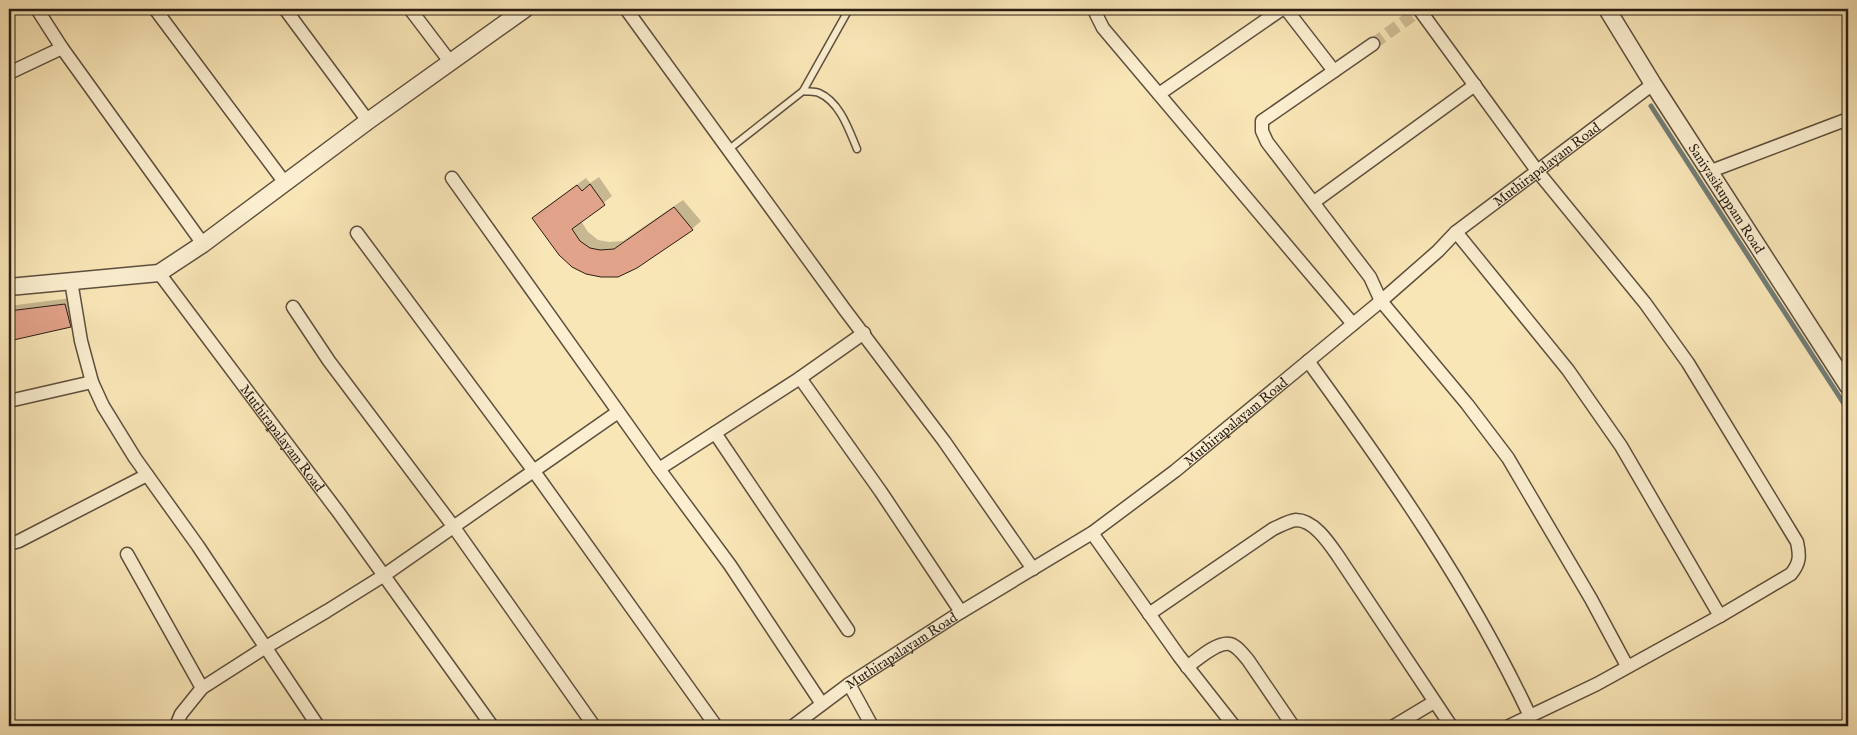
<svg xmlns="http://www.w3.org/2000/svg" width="1857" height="735" viewBox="0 0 1857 735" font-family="'IM FELL English',serif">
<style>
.shadow{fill:#0003}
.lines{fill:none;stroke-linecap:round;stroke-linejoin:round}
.stream{stroke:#717d77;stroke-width:5}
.building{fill:#e2a38b;stroke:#2a1d15}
.minor-tunnel{stroke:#d0be97;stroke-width:12;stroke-dasharray:12 6;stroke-linecap:butt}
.service-casing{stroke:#5e4f3e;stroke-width:9}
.minor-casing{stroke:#5e4f3e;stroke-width:15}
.tertiary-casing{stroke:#5e4f3e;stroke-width:19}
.service{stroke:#fbefd0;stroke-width:6}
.minor{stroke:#fbefd0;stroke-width:12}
.tertiary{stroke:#fbefd0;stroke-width:16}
.labels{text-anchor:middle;stroke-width:4;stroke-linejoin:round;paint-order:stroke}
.street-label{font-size:14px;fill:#2a1d15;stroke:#fbefd0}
</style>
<rect width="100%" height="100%" fill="#f9e6b7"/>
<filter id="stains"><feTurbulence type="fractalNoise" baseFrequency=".004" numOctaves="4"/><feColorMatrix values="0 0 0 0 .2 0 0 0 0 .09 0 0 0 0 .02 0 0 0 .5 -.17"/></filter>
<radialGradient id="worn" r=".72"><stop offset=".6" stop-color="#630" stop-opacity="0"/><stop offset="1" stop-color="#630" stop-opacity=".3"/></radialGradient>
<!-- shadow -->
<g class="shadow">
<path d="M599,177L612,196L581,221L588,232L598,240L609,242L623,241L683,200L701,221L692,229L637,267L601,276L534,218L542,210L586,178L590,183Z"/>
<path d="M71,298L76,320L70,326L9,340V306Z"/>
</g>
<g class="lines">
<!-- stream -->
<path class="stream" d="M1651,106L1848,410"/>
</g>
<!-- building -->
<g class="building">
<path d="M590,184L605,205L572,229L580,241L590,248L600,250L614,249L674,207L693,230L637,268L618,277H601L586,274L572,267L559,255L532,218L577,185L582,191Z"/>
<path d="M65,304L71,327L9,341V311Z"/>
</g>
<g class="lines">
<!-- minor-tunnel -->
<path class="minor-tunnel" d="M1373,44L1420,10"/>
<defs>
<g id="service">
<path d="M803,91C808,92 814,91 819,93C840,102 849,130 857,149"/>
<path d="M728,150L803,91L849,9"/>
</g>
<g id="minor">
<path d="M37,9L62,48L203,244"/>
<path d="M155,9L285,183"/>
<path d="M285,9L368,121"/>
<path d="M410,9L451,63"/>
<path d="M626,9L845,310L944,441L1033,569"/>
<path d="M1098,9L1096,14L1103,28L1353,324"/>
<path d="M1286,9L1334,71"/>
<path d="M1419,9L1538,172L1645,303L1688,363L1797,542C1800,556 1800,563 1791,574L1720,616L1597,684L1509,726"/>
<path d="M1373,44L1262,121V131L1267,142L1370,277L1381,301L1467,404L1508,458L1591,599L1627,666"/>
<path d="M9,73L62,48"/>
<path d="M1159,94L1282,9"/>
<path d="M1711,171L1848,119"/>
<path d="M452,178L659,469L730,565L822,704"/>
<path d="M1314,202L1475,85"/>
<path d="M1456,232L1568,370L1621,446L1720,616"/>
<path d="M357,233L533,470L716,726"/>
<path id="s1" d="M159,273L339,513L492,726"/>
<path d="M71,281L81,341L92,382L103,406L135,458L198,546L318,726"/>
<path d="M293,307L329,361L453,526L594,726"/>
<path d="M1308,361C1390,474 1470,588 1530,716"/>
<path d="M800,378L881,492L961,612"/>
<path d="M9,401L92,382"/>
<path d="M715,433L848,630"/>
<path d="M659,469L800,378L864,333"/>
<path d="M1092,533L1179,656L1234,726"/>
<path d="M9,544L19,541L147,475"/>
<path d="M127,554L202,688"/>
<path d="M1149,614L1273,529C1280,526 1288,521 1296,520C1314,520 1329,543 1338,556L1451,726"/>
<path d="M1187,667C1197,660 1217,641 1230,644C1237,646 1243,654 1248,660L1293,726"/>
<path d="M849,684L872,726"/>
<path d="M176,726L181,714L202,688L266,647L327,611L383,576L618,412"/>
<path id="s2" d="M793,726L849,684L961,612L1092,533L1175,471L1381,301L1438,251L1456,232L1653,84"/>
<path d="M1394,726L1434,702"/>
</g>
<g id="tertiary">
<path id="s3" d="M1607,9L1653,84L1848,386"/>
<path d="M9,287L159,273L203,244L368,121L525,9"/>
</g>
</defs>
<!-- service casing -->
<use href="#service" class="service-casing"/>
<!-- minor casing -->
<use href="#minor" class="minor-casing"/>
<!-- tertiary casing -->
<use href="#tertiary" class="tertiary-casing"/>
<!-- service -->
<use href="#service" class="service"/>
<!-- minor -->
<use href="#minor" class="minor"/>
<!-- tertiary -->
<use href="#tertiary" class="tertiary"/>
</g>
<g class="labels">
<!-- street labels -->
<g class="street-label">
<text dy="5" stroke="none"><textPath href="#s2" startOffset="942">Muthirapalayam Road</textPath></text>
<text dy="5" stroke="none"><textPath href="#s3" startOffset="224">Saniyasikuppam Road</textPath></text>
<text dy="5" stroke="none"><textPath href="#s2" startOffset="538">Muthirapalayam Road</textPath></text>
<text dy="5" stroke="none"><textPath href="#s1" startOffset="206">Muthirapalayam Road</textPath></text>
<text dy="5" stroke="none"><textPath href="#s2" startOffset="132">Muthirapalayam Road</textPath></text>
</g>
</g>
<!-- margin -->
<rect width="1857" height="735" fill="none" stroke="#f9e6b7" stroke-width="30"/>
<rect x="10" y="10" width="1837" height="715" fill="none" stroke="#2a1d15" stroke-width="2.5"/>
<rect x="15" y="15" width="1827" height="705" fill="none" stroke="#2a1d15"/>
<rect width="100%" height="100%" filter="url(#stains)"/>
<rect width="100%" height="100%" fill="url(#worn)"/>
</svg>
